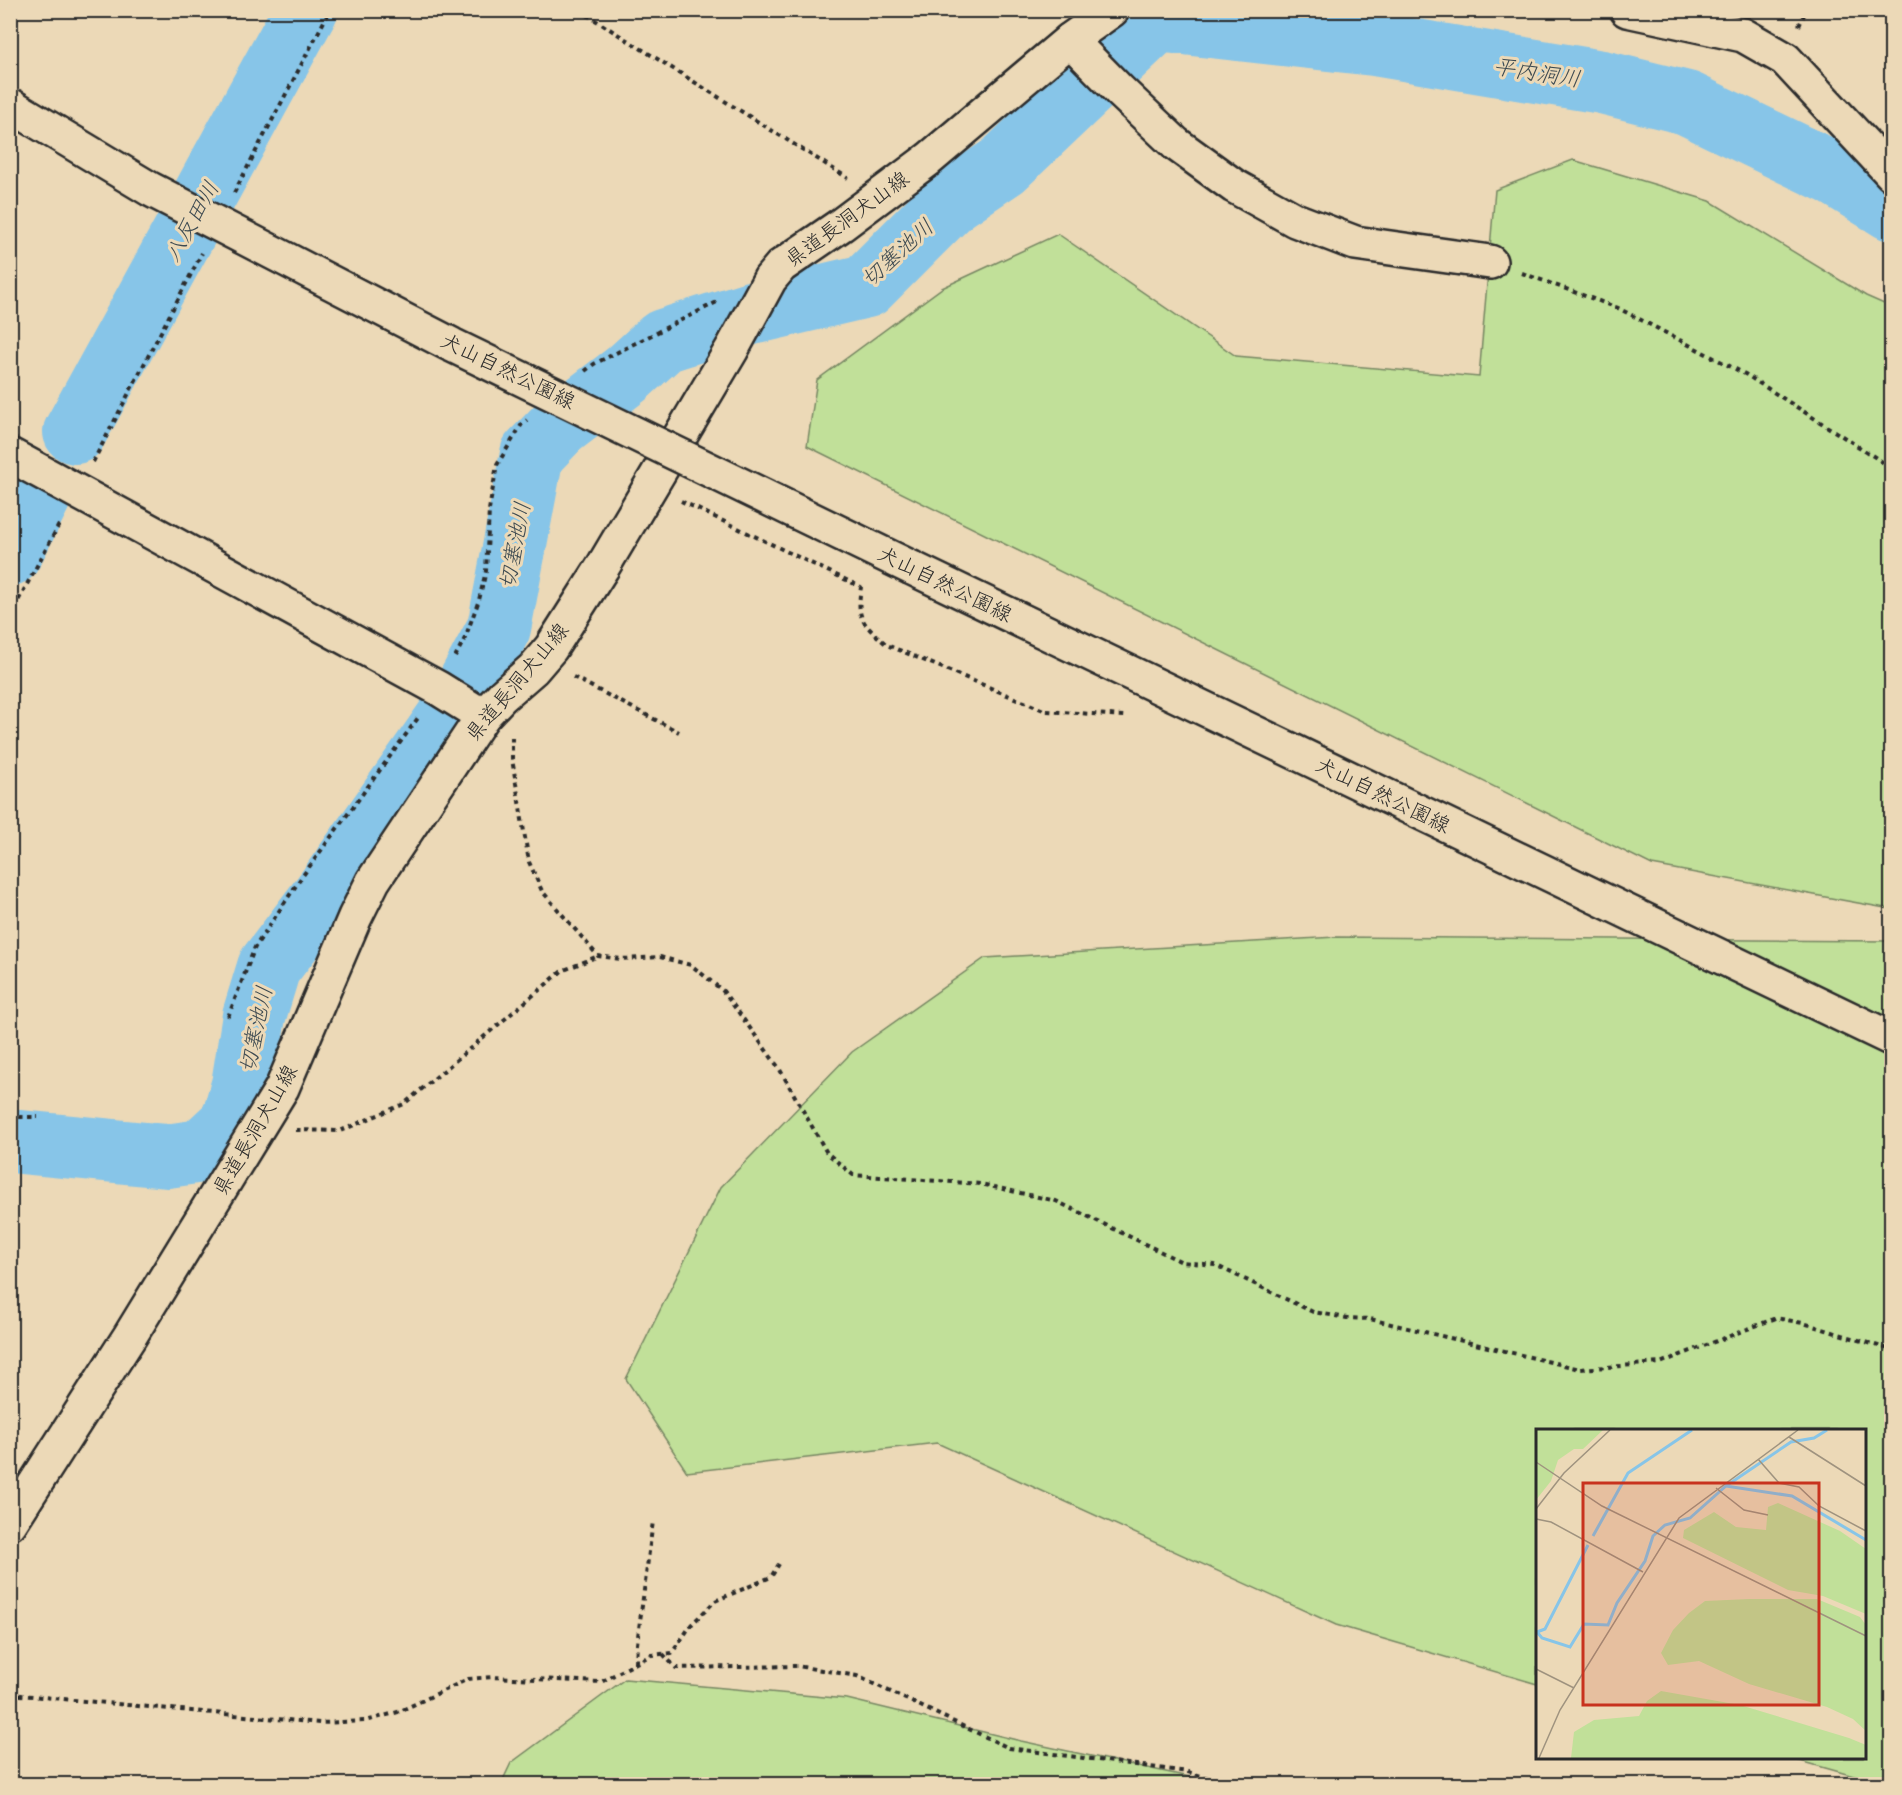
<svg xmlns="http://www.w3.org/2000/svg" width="1902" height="1795" viewBox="0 0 1902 1795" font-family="Itim,'Klee One',sans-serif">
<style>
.green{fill:#c1e099;stroke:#768662;stroke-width:1.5}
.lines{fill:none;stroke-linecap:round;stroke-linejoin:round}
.river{stroke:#87c5e8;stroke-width:64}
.minor-casing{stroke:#2b2b2b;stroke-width:38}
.major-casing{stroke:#2b2b2b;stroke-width:38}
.path{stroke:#2b2b2b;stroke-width:4;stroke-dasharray:4.5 4.5;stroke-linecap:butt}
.minor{stroke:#ecd9b7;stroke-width:33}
.major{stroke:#ecd9b7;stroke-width:33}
.major-bridge-casing{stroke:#2b2b2b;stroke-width:38;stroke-linecap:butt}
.major-bridge{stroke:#ecd9b7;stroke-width:33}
.labels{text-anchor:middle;stroke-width:6;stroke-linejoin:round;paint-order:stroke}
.street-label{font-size:21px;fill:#2b2b2b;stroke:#ecd9b7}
.water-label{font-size:22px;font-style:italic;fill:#3d4a51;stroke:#ecd9b7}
.inset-river{fill:none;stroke:#87c5e8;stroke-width:3}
.inset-road{fill:none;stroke:#9f937f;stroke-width:1.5}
.view{fill:#c8321e;fill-opacity:0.15;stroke:#c8321e;stroke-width:3}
.inset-edge{fill:none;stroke:#2b2b2b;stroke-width:3}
</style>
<rect width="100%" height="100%" fill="#ecd9b7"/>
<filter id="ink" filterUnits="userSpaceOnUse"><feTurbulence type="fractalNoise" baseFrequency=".0167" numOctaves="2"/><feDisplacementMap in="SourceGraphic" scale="12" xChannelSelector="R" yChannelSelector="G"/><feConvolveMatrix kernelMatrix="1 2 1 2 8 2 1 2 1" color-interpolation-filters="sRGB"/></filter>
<g filter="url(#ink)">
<!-- green -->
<g class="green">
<path d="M1573,160L1710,201L1866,296L1891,307V909L1652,865L807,446L817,380L942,288L1058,234L1236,356L1479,377L1495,190Z"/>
<path d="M1336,937L1891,941V1784H1882L1790,1758H1864V1430H1538L1537,1684L1336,1625L937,1443L687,1472L626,1379L721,1187L852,1052L985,958Z"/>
<path d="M625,1679L847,1699L1021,1741L1222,1784H501L511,1763Z"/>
</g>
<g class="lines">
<!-- river -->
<g class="river">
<path d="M1157,20L1374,44L1602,82L1687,103L1835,174L1892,209"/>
<path d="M75,432L306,10"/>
<path d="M10,554L39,497"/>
<path d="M10,1141L167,1156L202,1151L232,1123L243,1085L254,1016L269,967L327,891L460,701L499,628L532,454L559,426L627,374L663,341L751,313L866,286L951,201L1003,166L1157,20L1171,10"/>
</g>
<defs>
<g id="minor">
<path d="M1627,10L1743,35L1785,59L1892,174"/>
<path d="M1070,40L1120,91L1176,144L1234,186L1295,220L1355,243L1490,262"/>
<path d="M10,455L438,688L483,716"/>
</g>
<g id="major">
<path d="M912,568L1892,1039"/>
<path d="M10,1523L130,1336L282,1088L355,917L373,881L483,716L502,696L533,669L551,648L602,568L732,349L770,279L781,266L841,225L929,159L1070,40L1112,10"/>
</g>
</defs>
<!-- minor casing -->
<use href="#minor" class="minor-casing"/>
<!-- major casing -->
<use href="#major" class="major-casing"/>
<!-- path -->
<g class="path">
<path d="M579,10L848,178"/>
<path d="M1799,26L1806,10"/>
<path d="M234,193L330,10"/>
<path d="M1522,273L1618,308L1745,374L1881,461L1892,471"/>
<path d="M585,371L594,364L717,302"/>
<path d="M93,462L202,253"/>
<path d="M681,501L861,587C856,621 863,623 887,645L1046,711L1124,716"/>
<path d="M10,616L61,521"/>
<path d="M455,657L465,638L479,600L486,571L489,510L497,465L522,424L527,420"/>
<path d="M573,677L679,732"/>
<path d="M512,737V759L529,862L542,891L598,956L621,959L660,957L691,965L723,991L779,1068L827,1153L853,1175L981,1184L1056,1201L1182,1262L1215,1265L1313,1312L1347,1318L1370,1319L1580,1369L1660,1363L1776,1318L1803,1323L1892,1350"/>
<path d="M228,1017L255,947L301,878L418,718"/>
<path d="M10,1117H38"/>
<path d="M296,1130L340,1131L404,1104L562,971L598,956"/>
<path d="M663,1654L676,1668L797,1666L857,1676L1009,1748L1188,1772L1228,1784"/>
<path d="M636,1663L637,1644L653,1521"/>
<path d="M10,1694L320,1723L366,1721L398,1712L468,1679L492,1677L601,1682L651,1655L672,1653L691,1625L715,1601L771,1577L779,1564"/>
</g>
<!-- minor -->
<use href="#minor" class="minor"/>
<!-- major -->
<use href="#major" class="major"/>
<defs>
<path id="major-bridge" d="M10,105L150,189L452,345L912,568"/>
</defs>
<!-- major-bridge casing -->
<use href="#major-bridge" class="major-bridge-casing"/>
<!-- major-bridge -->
<use href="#major-bridge" class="major-bridge"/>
</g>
</g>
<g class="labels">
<!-- street labels -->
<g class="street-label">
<text transform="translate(847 219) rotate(-36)" y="7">県道長洞犬山線</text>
<text transform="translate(508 371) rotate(26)" y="7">犬山自然公園線</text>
<text transform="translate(945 584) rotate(26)" y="7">犬山自然公園線</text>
<text transform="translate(517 682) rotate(-50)" y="7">県道長洞犬山線</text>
<text transform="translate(1383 795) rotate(26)" y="7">犬山自然公園線</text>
<text transform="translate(255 1130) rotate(-60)" y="7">県道長洞犬山線</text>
</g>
<!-- water labels -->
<g class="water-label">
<text transform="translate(1537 72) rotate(9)" y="8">平内洞川</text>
<text transform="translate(191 221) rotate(-61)" y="8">八反田川</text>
<text transform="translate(897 252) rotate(-42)" y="8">切塞池川</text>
<text transform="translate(514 545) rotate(-79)" y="8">切塞池川</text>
<text transform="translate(255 1029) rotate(-78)" y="8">切塞池川</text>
</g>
</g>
<!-- overview -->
<g transform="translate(1536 1429)">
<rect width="330" height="330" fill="#ecd9b7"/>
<path d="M0,1H67L47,20H38L22,31L15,52L0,71ZM242,74L304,102L330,120V185L287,167L252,161L147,109L148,101L178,83L200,98L230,101L232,78ZM213,170H281L324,188L330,196V302L317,290L291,278L213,255L163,232L132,236L125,224L137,201L153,184L169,172ZM125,262L204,276L313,309L330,316V329H35L38,303L58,291L103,287L111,272Z" fill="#c1e099"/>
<path class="inset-river" d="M190,57L256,67L330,111M57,107L92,44L156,1M1,203L6,209L34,218L48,195L72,196L81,174L109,132L117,107L129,96L154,89L190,57L255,13L278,9L291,1M1,203L9,200L52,116"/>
<path class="inset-road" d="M253,8L330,57M222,30L243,54L263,58L283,77L330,102M0,33L66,77L330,207M180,59L208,81L232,86M0,80L28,44L74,1M0,90L15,93L107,143M0,240L38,259M3,329L24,281L143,89L262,1"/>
<path class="view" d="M47,54H283V276H47Z"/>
<rect width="330" height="330" class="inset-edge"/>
</g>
<!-- margin -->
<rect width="1902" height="1795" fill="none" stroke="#ecd9b7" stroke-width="36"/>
<rect x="18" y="18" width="1866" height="1759" fill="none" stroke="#2b2b2b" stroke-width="2" filter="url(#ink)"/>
</svg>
